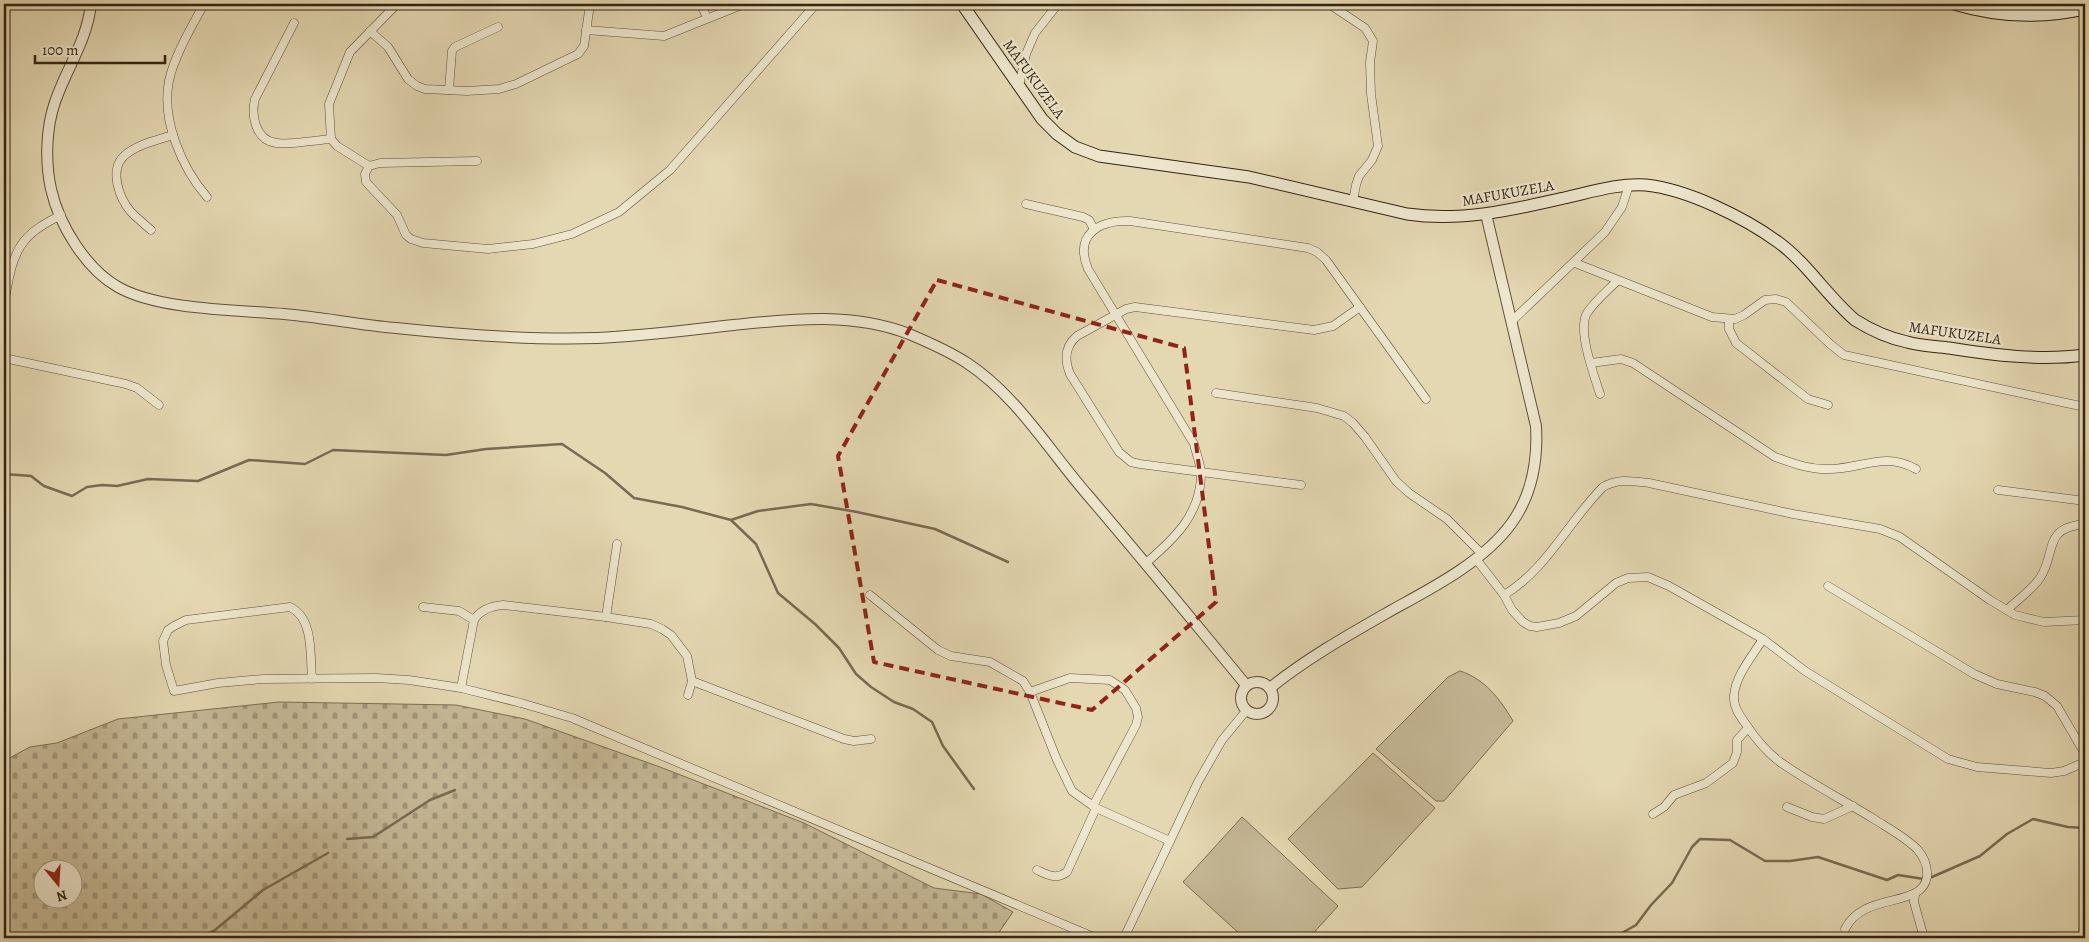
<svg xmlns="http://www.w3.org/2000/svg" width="2089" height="942" viewBox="0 0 2089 942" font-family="Alegreya,serif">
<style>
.cemetery{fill:url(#cemetery-stones);stroke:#7c6e55;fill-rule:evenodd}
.garden{fill:#c6b997;stroke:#7c6e55}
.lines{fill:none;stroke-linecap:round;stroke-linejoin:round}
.stream{stroke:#796a52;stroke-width:2.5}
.minor-casing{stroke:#5f503b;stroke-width:9}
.tertiary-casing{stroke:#5f503b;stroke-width:12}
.secondary-casing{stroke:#332313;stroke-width:13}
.minor{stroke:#ede6cd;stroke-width:8}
.tertiary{stroke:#ede6cd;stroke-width:10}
.secondary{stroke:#ede6cd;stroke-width:11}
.marked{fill:none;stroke:#8f2418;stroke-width:4;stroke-dasharray:10 6;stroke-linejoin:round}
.labels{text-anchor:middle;stroke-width:4.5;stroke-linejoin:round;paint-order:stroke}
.street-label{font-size:15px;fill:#332313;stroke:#ede6cd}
</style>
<defs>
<pattern id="cemetery-stones" width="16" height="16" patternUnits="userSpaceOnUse" patternTransform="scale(1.25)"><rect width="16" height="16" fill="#c6b997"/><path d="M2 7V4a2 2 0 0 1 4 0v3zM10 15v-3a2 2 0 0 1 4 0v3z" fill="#a1967a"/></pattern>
</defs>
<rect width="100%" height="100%" fill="#e4d8b2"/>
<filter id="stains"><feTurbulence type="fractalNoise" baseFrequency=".004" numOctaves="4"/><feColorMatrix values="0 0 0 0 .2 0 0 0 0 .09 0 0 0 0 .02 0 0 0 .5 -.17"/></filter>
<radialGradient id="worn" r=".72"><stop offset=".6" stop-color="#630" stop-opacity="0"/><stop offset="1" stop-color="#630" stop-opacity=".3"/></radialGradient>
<!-- cemetery -->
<path class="cemetery" d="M279,702L456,705L525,719L660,767L804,823L934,888L981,894L1013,912L995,938H4V761L30,747L57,743L118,719ZM42,870H72V900H42Z"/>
<!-- garden -->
<g class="garden">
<path d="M1460,671C1485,679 1500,699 1513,721L1444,801H1436L1376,749L1448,677Z"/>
<path d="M1373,753L1435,808L1362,887L1338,889L1288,839Z"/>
<path d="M1242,817L1338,906L1309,938H1244L1183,882Z"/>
</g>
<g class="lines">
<!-- stream -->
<g class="stream">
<path d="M4,474L31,476L44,486L72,496L87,487L102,485L117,486L148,479L198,481L249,460L305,464L333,450L446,455L486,449L562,444L605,473L634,498L682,507L731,520L758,511L811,504L857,512L935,529L1008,562"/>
<path d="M731,520L756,544L778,593L815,624L839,648L856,674L871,687L894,702L913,709L932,722L943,746L974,789"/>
<path d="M347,839L373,837L430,800L455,790"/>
<path d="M1932,877L1980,856L2007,834L2033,819L2068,827L2085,828"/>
<path d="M199,938L215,930L263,890L328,853"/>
<path d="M1613,938L1636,925L1651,905L1672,883L1692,847L1700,839L1730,840L1765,861H1790L1818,857L1887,880L1898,875L1924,879"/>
</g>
<defs>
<g id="minor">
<path d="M204,4C192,26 174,56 169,81C161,120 182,168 207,197"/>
<path d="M701,4L707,18"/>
<path d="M1329,4L1365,28L1373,41L1370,62L1371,94L1378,146L1372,160L1359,176L1356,185L1353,201"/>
<path d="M294,23L255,99C251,115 255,140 276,143C291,145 316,140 331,139"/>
<path d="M586,30L664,36L744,4"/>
<path d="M370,31L388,47L408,79L417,86L425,89L467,91L499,89L516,84L578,54L584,46L590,4"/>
<path d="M1019,86L1026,54L1035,33L1058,4"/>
<path d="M449,90L452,51L455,47L498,27"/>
<path d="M477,161L380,163L369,166L365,174L366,182L397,215L406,235L411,239L423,243L488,249L533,244L572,234L619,212L670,170L816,4"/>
<path d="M369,166L337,146L331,139L329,104L350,52L397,4"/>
<path d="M1026,204L1083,217L1089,220L1094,229"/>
<path d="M151,230C144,224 137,218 131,212C119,198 109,170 124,156C137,144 158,140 173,135"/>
<path d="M1575,263L1712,317L1735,319L1744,315L1765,300L1776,299L1786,302L1830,344L1844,355L2085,407"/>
<path d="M4,304C8,284 11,256 25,240C34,229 48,222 61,215"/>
<path d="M1729,319V329L1736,343L1808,399L1828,405"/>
<path d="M1512,321L1605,232L1622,207L1629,185"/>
<path d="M4,358L126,384L137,388L159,405"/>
<path d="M1591,363L1621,359L1633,363L1775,457C1792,463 1810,470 1829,469C1862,469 1884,451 1916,469"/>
<path d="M1216,393L1317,408L1344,416L1353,423L1365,437L1396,481L1409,493L1447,519L1481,553"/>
<path d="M1600,394C1594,375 1577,330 1587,313C1595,301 1607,291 1617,281"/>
<path d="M1301,485L1140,464L1131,462L1119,452L1070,374C1064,359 1065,346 1077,336L1126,309L1135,307L1314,330L1333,326L1360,307"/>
<path d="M1998,490L2085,501"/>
<path d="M1476,559L1504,595L1512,610L1523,622L1530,626L1537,627L1559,623L1576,616L1616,583L1628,578L1648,577L1669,586L1763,639L1805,671L1948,759L1977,767L2051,773L2064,771L2085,762"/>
<path d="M1146,563C1174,539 1201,514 1201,474C1201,465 1196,453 1194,444L1088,269C1074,235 1098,220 1130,221L1308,248L1317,252L1326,260L1426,399"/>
<path d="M1828,586L1974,674L1997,684L2035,692L2045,696L2057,706L2085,754"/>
<path d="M870,595L938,650L951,656L990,662L1023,681L1030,692L1057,760L1072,791L1096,808L1170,841"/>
<path d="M1504,595C1546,570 1569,521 1603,487C1618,478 1632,481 1649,483L1793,514L1880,529L1900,537L1990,600L2015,615L2044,622L2085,620"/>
<path d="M423,607L459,611L474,620"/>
<path d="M2007,610C2017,600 2032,590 2040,578C2057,552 2042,528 2085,524"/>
<path d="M606,617L617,544"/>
<path d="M1763,639C1753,655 1735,676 1734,696C1733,706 1739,715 1745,723C1755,738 1765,751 1780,762C1810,783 1843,800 1874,819C1888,828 1905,837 1917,849C1924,857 1928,867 1927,877C1922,909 1864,891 1845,929"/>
<path d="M312,679C310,656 314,618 290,607L186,620L174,626L168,630L163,641L166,665L174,691L218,683L263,679L376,678L409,680L461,688L521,703L572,718L1096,938"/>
<path d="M692,681L844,739L854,741L871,739"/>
<path d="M461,688L474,620C480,610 492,606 503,605L606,617L651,624L662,629L671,635L687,656L692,681L688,695"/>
<path d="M1030,692L1070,678L1110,680L1125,690L1136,708L1138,717L1136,725L1093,806"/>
<path d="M1787,807L1812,817L1824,819L1853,806"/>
<path d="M1653,814L1664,807L1674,795L1706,783L1733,763L1737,752V740L1748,728"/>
<path d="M1037,870C1048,875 1056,880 1067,872L1096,808"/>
<path d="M1915,894L1914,902L1924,938"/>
<path d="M1124,938L1198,782L1222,740L1246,711"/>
</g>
<g id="tertiary">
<path d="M91,4C87,41 67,67 55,102C46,128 45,162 51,189C59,225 86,269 118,287C158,310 237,310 284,314C321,317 358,325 396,328C462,335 530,340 597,338C643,336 688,330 734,325C793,319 852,312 909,334C928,342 949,351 967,363C1016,395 1048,449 1086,493C1140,556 1193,621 1246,685"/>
<circle cx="1257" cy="698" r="16"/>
<path d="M1270,688C1307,658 1350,634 1392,610C1432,588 1483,562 1511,524C1532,495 1538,461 1536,426L1486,214"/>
</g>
<g id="secondary">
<path d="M962,4L1042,119L1057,134L1075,147L1099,156L1249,177L1407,214C1461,222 1512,210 1564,198C1591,192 1619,183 1646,185C1687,189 1745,218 1778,242C1807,263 1827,296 1855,320C1871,330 1888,338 1907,342C1920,346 1935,346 1949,348C1993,355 2040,361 2085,355"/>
<path d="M1954,4C1997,17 2041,19 2085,9"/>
</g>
</defs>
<!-- minor casing -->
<use href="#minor" class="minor-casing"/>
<!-- tertiary casing -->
<use href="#tertiary" class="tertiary-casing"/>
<!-- secondary casing -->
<use href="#secondary" class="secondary-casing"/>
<!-- minor -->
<use href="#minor" class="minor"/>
<!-- tertiary -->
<use href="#tertiary" class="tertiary"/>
<!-- secondary -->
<use href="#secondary" class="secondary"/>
</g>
<!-- marked area -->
<path class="marked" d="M937,280L1184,348L1216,602L1092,710L874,662L838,456Z"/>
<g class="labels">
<!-- street labels -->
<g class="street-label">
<text transform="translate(1034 79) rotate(54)" y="5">MAFUKUZELA</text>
<text transform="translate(1508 193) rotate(-10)" y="5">MAFUKUZELA</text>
<text transform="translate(1955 333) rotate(8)" y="5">MAFUKUZELA</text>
</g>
</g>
<!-- margin -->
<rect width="2089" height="942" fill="none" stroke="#e4d8b2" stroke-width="20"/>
<rect x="5" y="5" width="2079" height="932" fill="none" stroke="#332313" stroke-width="2.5"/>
<rect x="10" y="10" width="2069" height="922" fill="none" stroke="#332313"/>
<!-- north arrow -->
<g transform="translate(58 884) rotate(162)"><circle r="24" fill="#ede6cd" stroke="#a39883"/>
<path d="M0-4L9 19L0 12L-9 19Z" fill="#8f2418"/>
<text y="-8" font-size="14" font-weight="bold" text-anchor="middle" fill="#332313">N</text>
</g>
<!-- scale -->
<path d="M35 55v8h130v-8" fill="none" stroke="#332313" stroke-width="2.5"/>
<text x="42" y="55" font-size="15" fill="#332313" stroke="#ede6cd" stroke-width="4" paint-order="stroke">100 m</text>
<rect width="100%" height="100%" filter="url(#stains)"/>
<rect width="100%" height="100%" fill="url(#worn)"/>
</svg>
